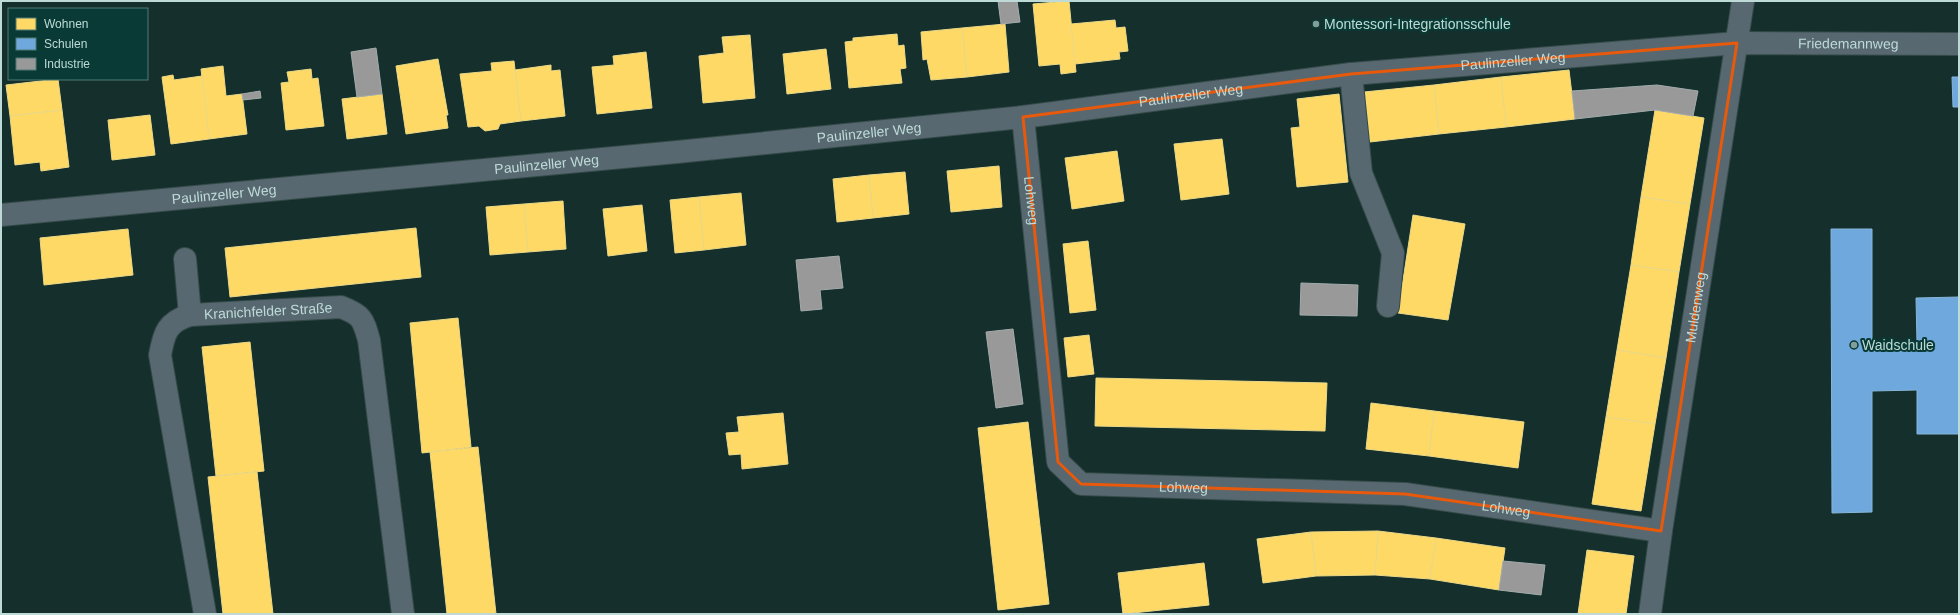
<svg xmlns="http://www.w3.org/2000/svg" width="1960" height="615" viewBox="0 0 1960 615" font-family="Helvetica,sans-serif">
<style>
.homes{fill:#ffd966;stroke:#ebd988}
.schools{fill:#6fa8dc;stroke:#86b7da}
.industry{fill:#999;stroke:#a4acab}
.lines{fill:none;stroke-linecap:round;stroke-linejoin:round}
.minor-casing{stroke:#354b49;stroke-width:24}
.minor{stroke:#576870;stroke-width:22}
.marked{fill:none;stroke:#e8590c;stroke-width:3;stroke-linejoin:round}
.poi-dot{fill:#829e9a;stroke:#093a35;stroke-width:1.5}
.labels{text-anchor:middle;stroke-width:4;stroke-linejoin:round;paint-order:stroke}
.poi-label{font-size:14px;fill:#bddad6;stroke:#093a35;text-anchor:start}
.street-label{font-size:14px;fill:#bddad6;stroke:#093a35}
</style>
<rect width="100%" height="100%" fill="#142f2c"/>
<!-- homes -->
<g class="homes">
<path d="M1069,1L1076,72L1061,74L1060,64L1039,66L1033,4Z"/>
<path d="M1115,20L1116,28L1125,27L1128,51L1119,52L1120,59L1075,64L1071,24Z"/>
<path d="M1005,24L1009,72L967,77L962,28Z"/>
<path d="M962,28L967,77L931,80L927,59L923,60L921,32Z"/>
<path d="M897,34L898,46L904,45L906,68L900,69L902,83L849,88L845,42L853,41V38Z"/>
<path d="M750,35L755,98L703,103L699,56L724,53L722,37Z"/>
<path d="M826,49L831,89L787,94L783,54Z"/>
<path d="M646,52L652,108L597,114L592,67L614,65L613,56Z"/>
<path d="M438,59L448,115H446L448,128L406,134L396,66Z"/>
<path d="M514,61L521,121L500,124L498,129L485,131L479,126L468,127L460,74L492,71L491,63Z"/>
<path d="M551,65V71L560,70L565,116L521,121L515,70Z"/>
<path d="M223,66L226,96L242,94L247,134L209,139L201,69Z"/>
<path d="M311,69L312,79L318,78L324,126L286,130L281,83L289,82L287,72Z"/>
<path d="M1569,70L1575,119L1506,127L1501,77Z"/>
<path d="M173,75L174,80L202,76L209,139L171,144L162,77Z"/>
<path d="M1501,77L1506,127L1439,134L1434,85Z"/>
<path d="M58,79L62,110L10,116L6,85Z"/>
<path d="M1434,85L1439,134L1370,142L1364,92Z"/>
<path d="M382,94L387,134L347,139L342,99Z"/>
<path d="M1339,94L1348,182L1297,187L1291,128L1300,127L1297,99Z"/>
<path d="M62,110L69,167L41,171L40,162L15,165L10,116Z"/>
<path d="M1655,110L1704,118L1690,204L1641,197Z"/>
<path d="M150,115L155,155L112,160L108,120Z"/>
<path d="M1222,139L1229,194L1181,200L1174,144Z"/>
<path d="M1117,151L1124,201L1072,209L1065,158Z"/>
<path d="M999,166L1002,207L951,212L947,171Z"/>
<path d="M905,172L909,214L873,218L869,175Z"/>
<path d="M869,175L873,218L837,222L833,179Z"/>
<path d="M741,193L746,245L704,250L699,197Z"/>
<path d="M699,197L704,250L675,253L670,200Z"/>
<path d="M1641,197L1690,204L1679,272L1631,265Z"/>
<path d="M563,201L566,249L528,252L524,204Z"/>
<path d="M524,204L528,252L490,255L486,207Z"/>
<path d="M642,205L647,251L608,256L603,209Z"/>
<path d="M1413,215L1465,224L1448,320L1398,313Z"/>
<path d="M416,228L421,277L230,297L225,248Z"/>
<path d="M128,229L133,275L44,285L40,238Z"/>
<path d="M1088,241L1096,310L1070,313L1063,244Z"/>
<path d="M1631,265L1679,272L1666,358L1617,350Z"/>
<path d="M458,318L471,447L422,453L410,323Z"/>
<path d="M1089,335L1094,374L1068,377L1064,338Z"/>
<path d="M250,342L264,471L216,476L202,347Z"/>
<path d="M1617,350L1666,358L1655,424L1606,417Z"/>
<path d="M1096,378L1327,383L1325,431L1095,426Z"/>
<path d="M1371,403L1434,411L1429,456L1366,449Z"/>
<path d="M1434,411L1524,422L1518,468L1429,456Z"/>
<path d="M783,413L788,464L742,469L741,454L729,455L726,433L739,432L737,417Z"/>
<path d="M1606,417L1655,424L1641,511L1592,504Z"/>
<path d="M1028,422L1049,604L998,610L978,428Z"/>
<path d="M478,447L496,614H447L430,452Z"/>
<path d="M257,472L273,614H223L208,477Z"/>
<path d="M1378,531L1436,538L1430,579L1375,575Z"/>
<path d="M1378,531L1375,575L1316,576L1311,532Z"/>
<path d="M1311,532L1316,576L1263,583L1257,539Z"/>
<path d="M1436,538L1505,548L1499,590L1430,579Z"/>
<path d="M1587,550L1634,556L1626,614H1578Z"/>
<path d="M1204,563L1209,605L1123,614L1118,573Z"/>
</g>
<!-- schools -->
<g class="schools">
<path d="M1952,77H1959V107H1953Z"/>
<path d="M1831,229H1872V343H1917L1916,298L1959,297V434H1917V390L1872,391V512L1832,513Z"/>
</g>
<!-- industry -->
<g class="industry">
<path d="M998,1H1017L1020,22L1001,24Z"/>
<path d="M376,48L382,94L357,97L351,52Z"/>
<path d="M1657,85L1698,91L1693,116L1655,110L1575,119L1572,91Z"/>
<path d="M260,91L261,98L243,100L242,94Z"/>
<path d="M839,256L843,288L820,290L822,309L801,311L796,260Z"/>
<path d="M1301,283L1358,285L1357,316L1300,315Z"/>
<path d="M1013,329L1023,404L996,408L986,332Z"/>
<path d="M1503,561L1545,565L1541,595L1499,590Z"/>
</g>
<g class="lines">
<defs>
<g id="minor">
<path d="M1351,74L1361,173L1393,253L1388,306"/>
<path id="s1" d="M1023,117L1058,462L1081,484L1405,494L1661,531"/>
<path id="s2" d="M1,215L677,152L1023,117L1351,74L1737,43L1959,44"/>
<path d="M185,259L190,315"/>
<path id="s3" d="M205,614L160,355C164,333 167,322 190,315L341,307C362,315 363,319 369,340L403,614"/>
<path id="s4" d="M1650,614L1661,531L1743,1"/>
</g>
</defs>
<!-- minor casing -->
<use href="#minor" class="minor-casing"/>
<!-- minor -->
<use href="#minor" class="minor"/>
</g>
<!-- marked area -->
<path class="marked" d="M1737,43L1661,531L1405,494L1081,484L1058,462L1023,117L1351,74Z"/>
<!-- markers -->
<g class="poi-dot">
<circle cx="1316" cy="24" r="4"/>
<circle cx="1854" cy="345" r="4"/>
</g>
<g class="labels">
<!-- poi labels -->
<g class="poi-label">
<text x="1324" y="29">Montessori-Integrationsschule</text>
<text x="1862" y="350">Waidschule</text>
</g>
<!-- street labels -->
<g class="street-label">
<text dy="5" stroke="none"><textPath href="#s2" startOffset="1856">Friedemannweg</textPath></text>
<text dy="5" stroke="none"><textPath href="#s2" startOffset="1520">Paulinzeller Weg</textPath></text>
<text dy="5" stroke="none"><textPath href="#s2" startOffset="1196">Paulinzeller Weg</textPath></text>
<text dy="5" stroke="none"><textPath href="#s2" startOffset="872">Paulinzeller Weg</textPath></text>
<text dy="5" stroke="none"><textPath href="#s2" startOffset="548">Paulinzeller Weg</textPath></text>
<text dy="5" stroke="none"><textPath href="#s2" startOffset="224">Paulinzeller Weg</textPath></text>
<text dy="5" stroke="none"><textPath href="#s1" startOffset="84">Lohweg</textPath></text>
<text dy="5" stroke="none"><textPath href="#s4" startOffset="310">Muldenweg</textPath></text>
<text dy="5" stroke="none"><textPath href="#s3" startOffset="395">Kranichfelder Straße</textPath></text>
<text dy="5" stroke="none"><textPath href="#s1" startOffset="481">Lohweg</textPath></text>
<text dy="5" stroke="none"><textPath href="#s1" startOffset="805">Lohweg</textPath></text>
</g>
</g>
<!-- border -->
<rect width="1960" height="615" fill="none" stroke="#bddad6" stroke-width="4"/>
<!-- legend -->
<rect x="8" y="8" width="140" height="72" fill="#093a35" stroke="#517a75"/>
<rect x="16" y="18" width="20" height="12" fill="#ffd966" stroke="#517a75"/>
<text x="44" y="28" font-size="12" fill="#bddad6">Wohnen</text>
<rect x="16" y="38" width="20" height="12" fill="#6fa8dc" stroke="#517a75"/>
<text x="44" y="48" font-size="12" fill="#bddad6">Schulen</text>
<rect x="16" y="58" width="20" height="12" fill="#999999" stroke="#517a75"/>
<text x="44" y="68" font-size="12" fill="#bddad6">Industrie</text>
</svg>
